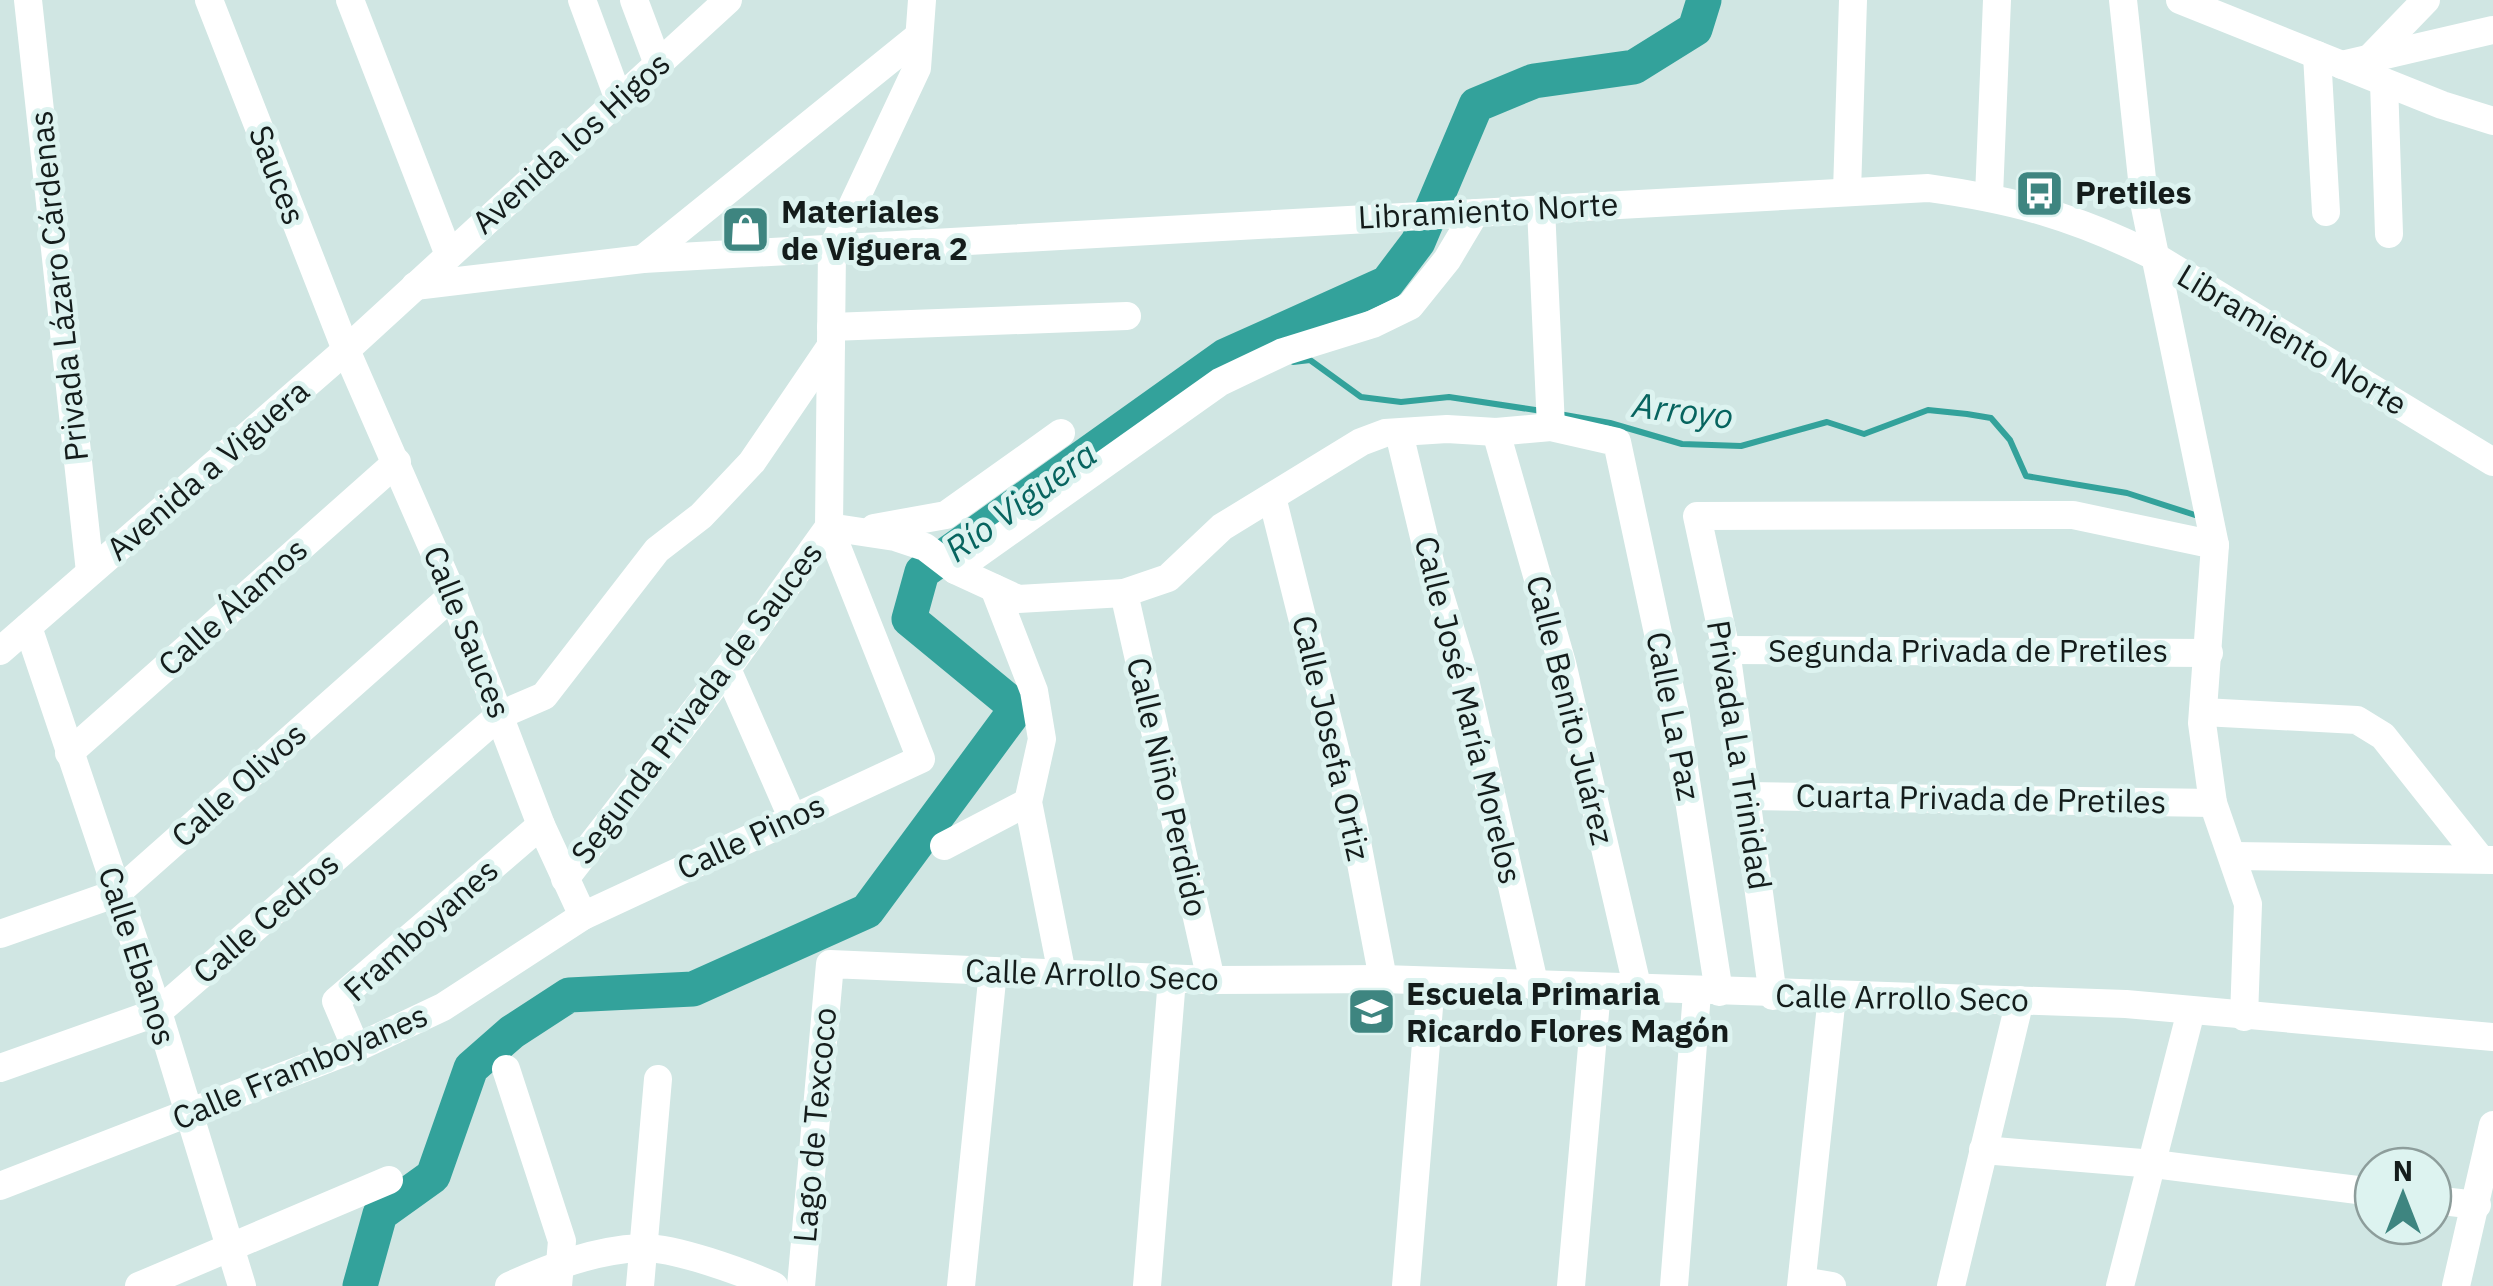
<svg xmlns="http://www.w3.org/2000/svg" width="2493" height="1286" viewBox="0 0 2493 1286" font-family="'IBM Plex Sans',sans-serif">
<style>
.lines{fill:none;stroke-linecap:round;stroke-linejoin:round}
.stream{stroke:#33a29b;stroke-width:6}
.river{stroke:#33a29b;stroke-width:35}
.minor{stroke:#fff;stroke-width:28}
.labels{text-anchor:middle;stroke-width:10;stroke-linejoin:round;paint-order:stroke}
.street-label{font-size:32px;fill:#141c1b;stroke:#ddf3f0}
.poi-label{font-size:32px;font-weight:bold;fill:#141c1b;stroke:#ddf3f0;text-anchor:start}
.water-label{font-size:35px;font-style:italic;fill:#07645f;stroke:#ddf3f0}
</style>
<rect width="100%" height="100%" fill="#d0e6e3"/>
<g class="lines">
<!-- stream -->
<g class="stream">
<path d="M1293,362L1310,360L1361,397L1401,402L1449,397L1542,411"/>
<path d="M1559,414L1610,423L1682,444L1741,446L1827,422L1864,434L1928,410L1967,414L1991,418L2010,440L2026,476L2127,493L2195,515"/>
</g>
<!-- river -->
<path class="river" d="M360,1286L380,1214L433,1176L471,1068L512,1032L569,995L693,989L867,911L1017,708L909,619L922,572L1225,356L1387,283L1418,242L1476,105L1534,81L1634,67L1695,29L1704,0"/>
<!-- minor -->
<g class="minor">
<path d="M28,0L90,572"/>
<path d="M209,0L346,350L453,595L541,825L583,916"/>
<path d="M350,0L449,255"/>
<path d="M582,0L619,100"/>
<path d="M634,0L658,64"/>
<path d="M2123,0L2145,207L2215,545L2202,723L2213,803L2248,904L2244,1017"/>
<path d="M2180,0L2442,105L2493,121"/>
<path d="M2317,55L2326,212"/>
<path d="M2371,57L2426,0"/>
<path d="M2342,65L2493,30"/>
<path d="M2384,82L2389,234"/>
<path d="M1847,192L1853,0"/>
<path d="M1989,196L1997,0"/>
<path d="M1541,208L1551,427"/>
<path d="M643,259L919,36"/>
<path d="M415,286L643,259L1928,188C2016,200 2075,217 2154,256L2493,462"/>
<path d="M831,327L1127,316"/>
<path d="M1496,432L1562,663L1638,990"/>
<path d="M1399,433L1431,566L1463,671L1535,987"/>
<path d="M1272,497L1353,821L1383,979"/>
<path d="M874,528L946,515L1061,433"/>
<path d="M955,570L1220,382L1283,352L1373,324L1410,306L1447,260L1475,213"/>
<path d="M994,588L1034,691L1042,739L1028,802L1062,974"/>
<path d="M1124,593L1211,980"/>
<path d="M28,627L158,1012L242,1286"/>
<path d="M1726,650L2209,653"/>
<path d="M0,651L346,350L728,0"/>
<path d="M727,669L792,817"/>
<path d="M2203,712L2357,720L2383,736L2479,857"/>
<path d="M69,753L397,462"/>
<path d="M1748,796L2213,803"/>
<path d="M944,846L1028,802"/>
<path d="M2234,856L2492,860"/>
<path d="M565,879L727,669L829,527L895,537L925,547L955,570L1018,599L1124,593L1168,578L1222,527L1361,442L1385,433L1447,429L1496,432L1551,427L1617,442L1676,717L1719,992"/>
<path d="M0,934L117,893L453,595"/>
<path d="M1773,996L1726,650L1697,516L2073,515L2215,545"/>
<path d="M356,1048L336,1001L541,825"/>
<path d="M0,1068L158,1012L500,715L544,696L657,550L701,516L752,462L831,346"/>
<path d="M506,1069L562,1241L558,1286"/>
<path d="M1983,1150L2154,1164L2373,1192"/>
<path d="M0,1186L356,1048L443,1007L583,916L921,759L829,527L832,249L917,68L922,0"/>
<path d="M2433,1200L2477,1205"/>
<path d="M1802,1281L1832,1286"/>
<path d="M139,1286L389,1180"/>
<path d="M509,1286C551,1267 594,1250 641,1248C672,1246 745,1273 774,1286"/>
<path d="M640,1286L658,1079"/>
<path d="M801,1286L830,964L1211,980L1383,979L2126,1004L2493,1037"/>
<path d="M961,1286L993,971"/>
<path d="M1147,1286L1172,979"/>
<path d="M1406,1286L1431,983"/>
<path d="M1571,1286L1597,990"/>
<path d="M1674,1286L1697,993"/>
<path d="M1801,1286L1832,996"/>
<path d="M1951,1286L2020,1000"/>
<path d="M2120,1286L2191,1011"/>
<path d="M2456,1286L2493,1125"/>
</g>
</g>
<!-- icons -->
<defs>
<symbol id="bus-square" viewBox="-11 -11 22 22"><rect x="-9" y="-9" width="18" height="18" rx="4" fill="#3e8580" stroke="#ddf3f0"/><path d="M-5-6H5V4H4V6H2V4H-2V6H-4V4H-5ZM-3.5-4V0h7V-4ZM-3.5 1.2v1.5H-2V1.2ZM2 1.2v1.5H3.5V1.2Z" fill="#fff"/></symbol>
<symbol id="shop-square" viewBox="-11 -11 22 22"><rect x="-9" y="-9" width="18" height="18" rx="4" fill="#3e8580" stroke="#ddf3f0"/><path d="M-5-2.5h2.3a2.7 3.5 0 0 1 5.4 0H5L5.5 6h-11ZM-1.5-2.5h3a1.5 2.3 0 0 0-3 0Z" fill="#fff"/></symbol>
<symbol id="school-square" viewBox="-11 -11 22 22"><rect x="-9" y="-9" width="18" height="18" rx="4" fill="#3e8580" stroke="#ddf3f0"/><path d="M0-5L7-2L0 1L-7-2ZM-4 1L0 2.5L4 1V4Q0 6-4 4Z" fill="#fff"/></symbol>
</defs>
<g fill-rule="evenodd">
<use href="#bus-square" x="2012" y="166" width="55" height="55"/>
<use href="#shop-square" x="718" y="202" width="55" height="55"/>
<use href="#school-square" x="1344" y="984" width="55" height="55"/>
</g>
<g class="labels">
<!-- street labels -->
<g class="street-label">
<text transform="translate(571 143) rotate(-42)" y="11">Avenida los Higos</text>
<text transform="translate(277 175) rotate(69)" y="11">Sauces</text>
<text transform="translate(1488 211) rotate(-3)" y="11">Libramiento Norte</text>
<text transform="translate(59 286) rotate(-96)" y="11">Privada Lázaro Cárdenas</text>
<text transform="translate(2292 340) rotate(31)" y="11">Libramiento Norte</text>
<text transform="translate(208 470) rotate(-41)" y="11">Avenida a Viguera</text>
<text transform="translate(233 607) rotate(-42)" y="11">Calle Álamos</text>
<text transform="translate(467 632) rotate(68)" y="11">Calle Sauces</text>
<text x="1968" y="662">Segunda Privada de Pretiles</text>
<text transform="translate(697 703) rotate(-53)" y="11">Segunda Privada de Sauces</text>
<text transform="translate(1468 710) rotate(76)" y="11">Calle José María Morelos</text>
<text transform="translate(1570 710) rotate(76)" y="11">Calle Benito Juárez</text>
<text transform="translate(1673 716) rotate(79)" y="11">Calle La Paz</text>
<text transform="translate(1331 738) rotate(77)" y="11">Calle Josefa Ortiz</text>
<text transform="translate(1739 755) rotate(81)" y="11">Privada La Trinidad</text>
<text transform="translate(239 785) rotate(-42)" y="11">Calle Olivos</text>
<text transform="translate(1167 787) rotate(77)" y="11">Calle Niño Perdido</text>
<text transform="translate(1981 799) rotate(1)" y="11">Cuarta Privada de Pretiles</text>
<text transform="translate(751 837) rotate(-25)" y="11">Calle Pinos</text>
<text transform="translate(266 918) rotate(-41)" y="11">Calle Cedros</text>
<text transform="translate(421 930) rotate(-42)" y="11">Framboyanes</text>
<text transform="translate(137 956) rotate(72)" y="11">Calle Ebanos</text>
<text transform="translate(1092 975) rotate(2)" y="11">Calle Arrollo Seco</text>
<text transform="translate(1902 998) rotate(1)" y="11">Calle Arrollo Seco</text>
<text transform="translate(300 1067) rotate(-23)" y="11">Calle Framboyanes</text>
<text transform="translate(815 1125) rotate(-85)" y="11">Lago de Texcoco</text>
</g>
<!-- poi labels -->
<g class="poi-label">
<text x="2075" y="204">Pretiles</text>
<text x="781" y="223">Materiales<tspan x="781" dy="37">de Viguera 2</tspan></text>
<text x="1406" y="1005">Escuela Primaria<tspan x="1406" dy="37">Ricardo Flores Magón</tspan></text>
</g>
<!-- water labels -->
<g class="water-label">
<text transform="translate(1683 411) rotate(7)" y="12">Arroyo</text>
<text transform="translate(1021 502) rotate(-36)" y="12">Río Viguera</text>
</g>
</g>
<!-- north arrow -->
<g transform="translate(2403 1196)"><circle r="48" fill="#ddf3f0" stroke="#8d9d9b" stroke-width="2.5"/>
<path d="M0-8L18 38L0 25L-18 38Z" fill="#3e8580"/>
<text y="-15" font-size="28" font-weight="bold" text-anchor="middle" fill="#141c1b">N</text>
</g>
</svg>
